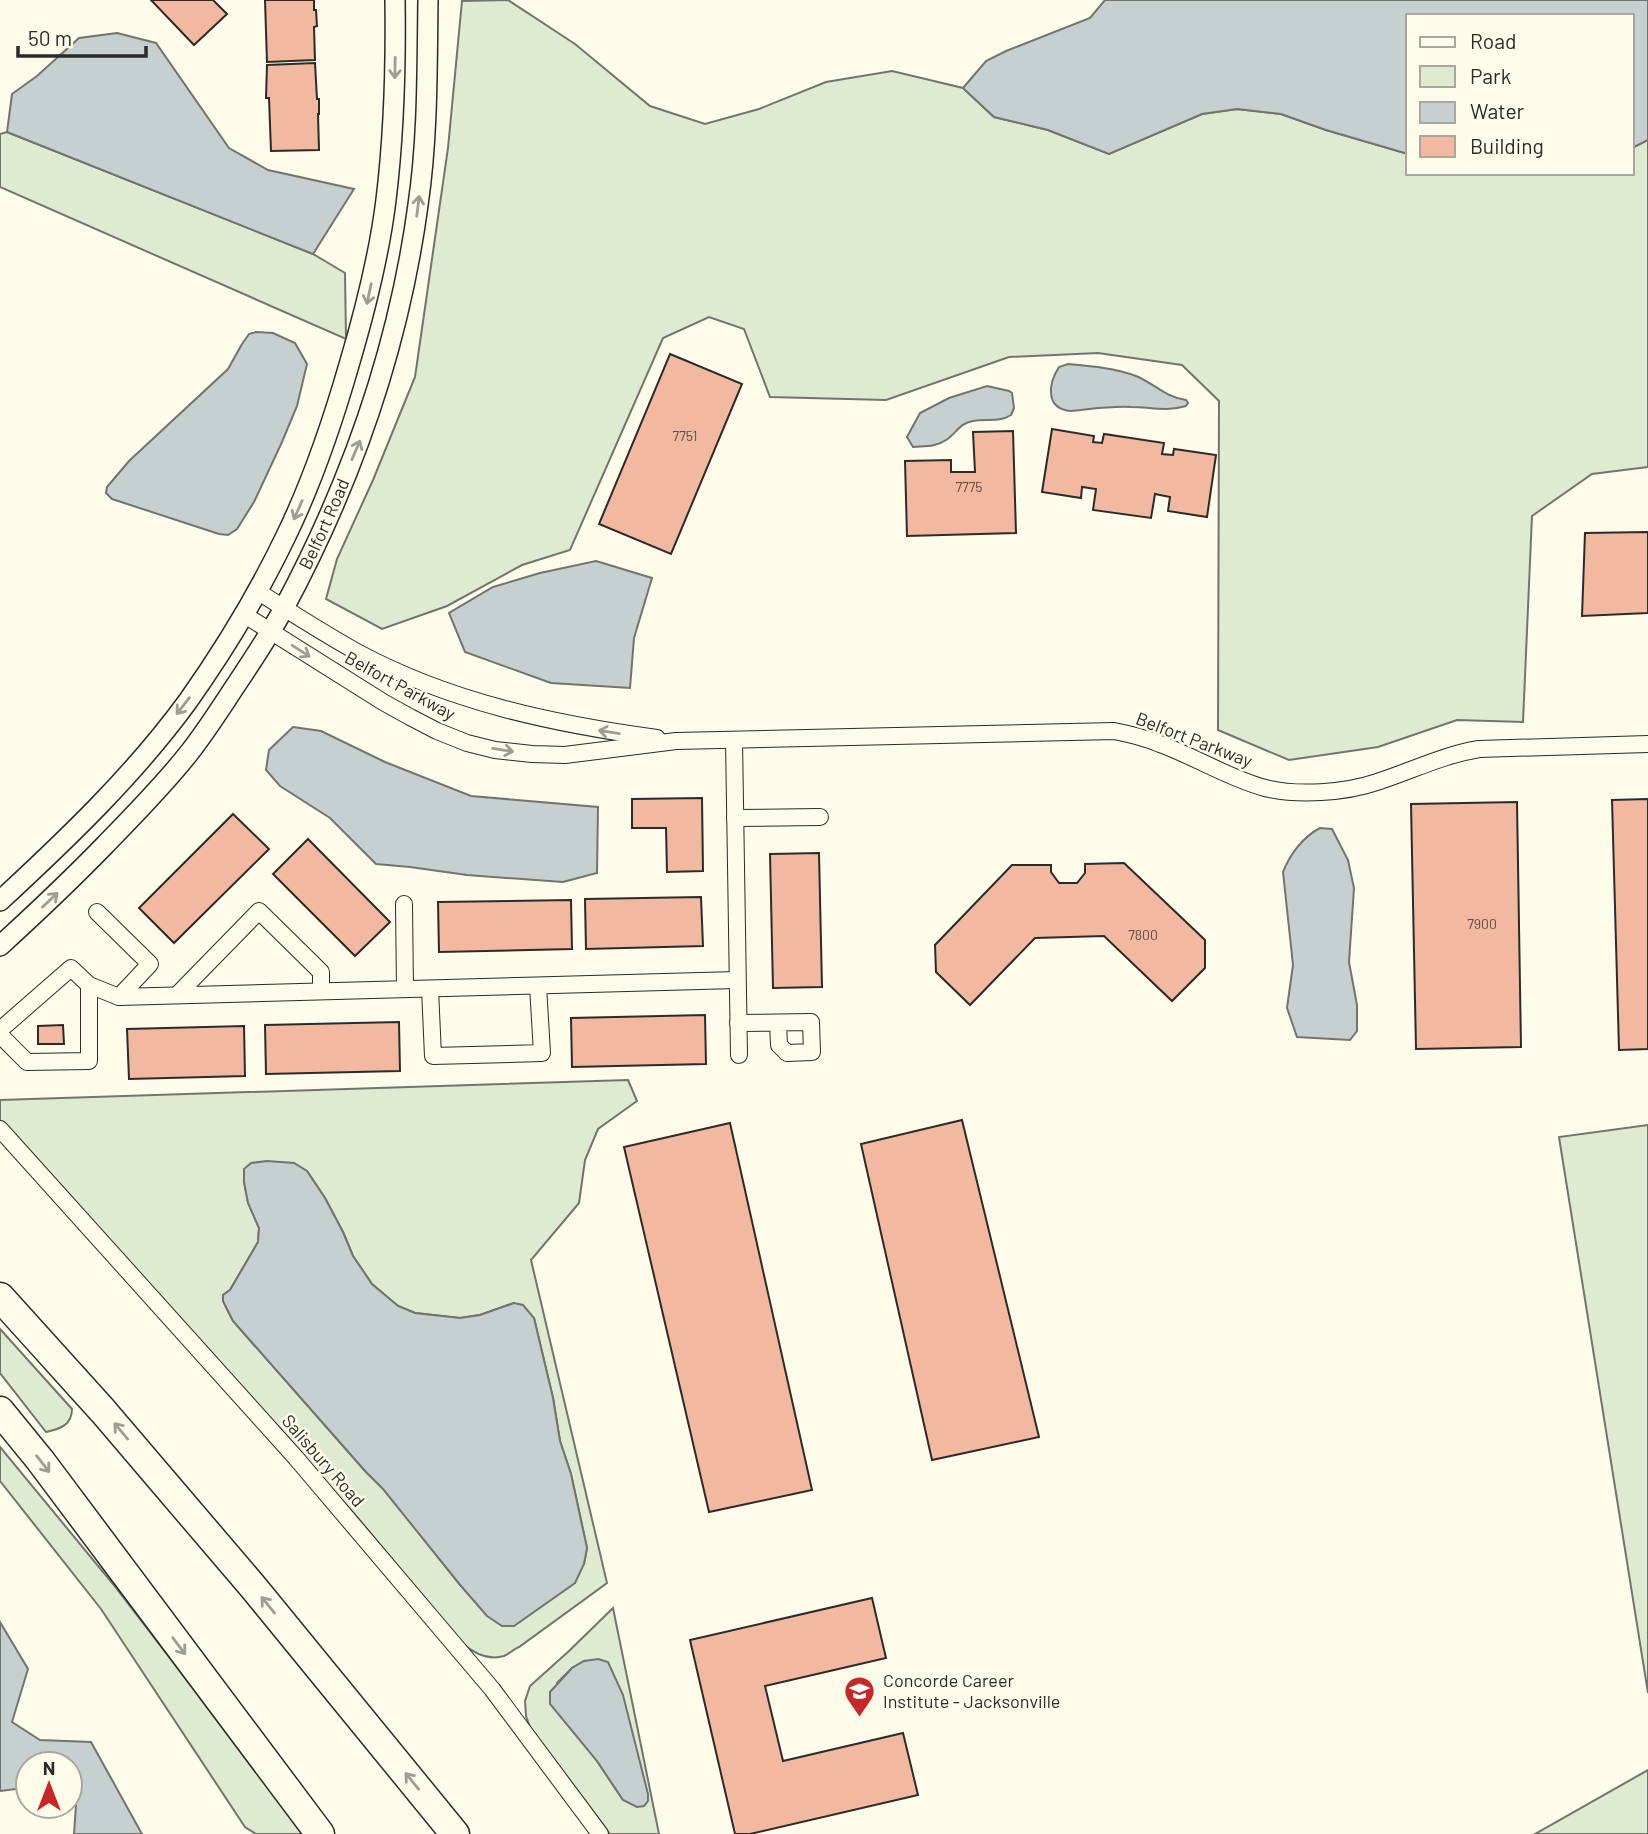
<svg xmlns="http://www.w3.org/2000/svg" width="1648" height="1834" viewBox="0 0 1648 1834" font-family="Barlow,sans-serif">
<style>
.green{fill:#deebd1;stroke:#74746e;stroke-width:2;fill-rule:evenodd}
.water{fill:#c7d0d0;stroke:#74746e;stroke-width:2}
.building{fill:#f2b8a0;stroke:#2b2b2b;stroke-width:2}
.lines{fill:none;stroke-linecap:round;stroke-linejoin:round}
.minor-casing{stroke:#2b2b2b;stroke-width:18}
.tertiary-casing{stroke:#2b2b2b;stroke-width:22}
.motorway-casing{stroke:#2b2b2b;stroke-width:31}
.minor{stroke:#fdfbea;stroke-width:16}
.tertiary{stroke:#fdfbea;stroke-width:19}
.motorway{stroke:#fdfbea;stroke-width:28}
.oneway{stroke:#9e9d94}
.labels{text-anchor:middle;stroke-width:5;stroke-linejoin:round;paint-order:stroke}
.number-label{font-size:14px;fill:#5d4e48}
.street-label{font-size:18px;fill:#2b2b2b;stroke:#fdfbea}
.poi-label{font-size:18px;fill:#2b2b2b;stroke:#fdfbea;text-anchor:start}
</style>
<rect width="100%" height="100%" fill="#fdfbea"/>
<!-- green -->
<g class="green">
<path d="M508,0L575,44L650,106L705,124L759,109L826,82L892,71L963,88L994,117L1048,130L1109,154L1202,114L1237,109L1281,114L1326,130L1408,154V173H1632V148L1648,140V467L1592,474L1532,516L1523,722L1457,720L1378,747L1289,760L1218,730L1219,401L1182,365L1098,353L1009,357L886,400L770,397L744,329L709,317L663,338L570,550L522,565L447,606L382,629L326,599L337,559L373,480L415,377L448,148L462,1Z"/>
<path d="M7,132L313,254L345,273L346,339L0,187V134Z"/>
<path d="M628,1080L637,1101L598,1129L585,1160L579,1203L531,1260L607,1583L519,1647C514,1649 509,1654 504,1656C487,1661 472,1652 461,1642L357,1517L0,1120V1100ZM307,1171L325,1198L343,1232L353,1256L372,1284L398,1306L415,1313L460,1318L480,1315L514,1303L534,1318L553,1398L560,1441L571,1474L587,1548L584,1564L461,1586L383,1488L366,1472L233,1321L223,1301V1295L230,1290L258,1242L259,1228L248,1202L244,1182Z"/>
<path d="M1648,1125V1693L1559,1137Z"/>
<path d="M0,1329L72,1409C72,1425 60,1429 46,1432L0,1373Z"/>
<path d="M0,1447L113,1584L305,1834H256L245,1827L101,1609L0,1481Z"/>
<path d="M613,1608L659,1834H610L530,1727L526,1716L525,1701L530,1686L569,1651ZM584,1661L623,1800L597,1761L557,1683L572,1668Z"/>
<path d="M1648,1770V1834H1535Z"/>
</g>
<!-- water -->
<g class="water">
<path d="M1105,0H1648V140L1632,148V16H1408V154L1326,130L1281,114L1237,109L1202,114L1109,154L1048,130L994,117L963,88L986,61L1006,51L1090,18Z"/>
<path d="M117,33L156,43L229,148L268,170L354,189L313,254L7,132L12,94L37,76L79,38Z"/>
<path d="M256,332L273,333L295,343L307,364L297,406L282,442L254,502L237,529L228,535L219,534L112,499L106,493L107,487L129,461L228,369L242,344L249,334Z"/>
<path d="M1068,364C1090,366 1115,368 1136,376C1155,384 1165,397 1186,400L1188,403L1186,406C1166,412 1151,407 1131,407C1111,406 1091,409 1071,411C1045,409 1048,384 1059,367Z"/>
<path d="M987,386L1009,391L1012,393L1014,408L1011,415C999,423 986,418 973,421C959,423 956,434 946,440C936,447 925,446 913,447L907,437L920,413L949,398Z"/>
<path d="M596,561L652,578L634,638L630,688L551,683L465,652L449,613L493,587L540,573Z"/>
<path d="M293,727L321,731L385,762L471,796L598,807L597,873L563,882L467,875L410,867L376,864L330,818L280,786L266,770L269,750Z"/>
<path d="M1320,828L1332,829L1348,860L1354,888L1349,962L1357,1005V1031L1350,1040L1297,1037L1287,1008L1293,965L1283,872C1290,854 1303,837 1320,828Z"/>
<path d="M267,1161L294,1163L307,1171L325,1198L343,1232L353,1256L372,1284L398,1306L415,1313L460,1318L480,1315L514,1303L523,1305L534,1318L553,1398L560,1441L571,1474L587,1548L584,1564L575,1583L514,1626H502L487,1616L461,1586L383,1489L366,1472L233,1321L223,1301V1295L230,1290L258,1242L259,1228L248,1203L244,1182V1169L251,1163Z"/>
<path d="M0,1622L28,1669L12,1722L40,1740L91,1742L142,1834H74L76,1805L70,1802V1764H28V1789L24,1788L0,1791Z"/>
<path d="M598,1659L608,1662L623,1695L648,1794V1801L644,1806L637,1807L623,1800L597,1761L550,1704V1692L572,1668L584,1661Z"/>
</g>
<!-- building -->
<g class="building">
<path d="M151,0H213L227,14L194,45Z"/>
<path d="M265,0H314V10H316L317,26L314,27L315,60L267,62Z"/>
<path d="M315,63L317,99H319V114H318L319,150L271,151L269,98H266L267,65Z"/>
<path d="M670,354L742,384L671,554L599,524Z"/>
<path d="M1052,429L1094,436L1093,442L1102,443L1104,434L1164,443L1162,454L1173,455L1174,449L1216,455L1207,517L1168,511L1170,497L1155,494L1151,518L1093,510L1096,489L1082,487L1081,498L1042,492Z"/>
<path d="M1013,431L1016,533L907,536L905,461L951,460V472H975L973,432Z"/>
<path d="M1648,532V613L1582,616L1585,533Z"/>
<path d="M702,798L703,871L667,872L666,828H632V799Z"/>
<path d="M1648,799V1049L1619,1050L1612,800Z"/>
<path d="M1517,802L1521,1047L1416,1049L1411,804Z"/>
<path d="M233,814L269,849L174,943L139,908Z"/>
<path d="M308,839L390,922L355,956L273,874Z"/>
<path d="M819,853L822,987L773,988L770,854Z"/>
<path d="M1124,863L1205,940V968L1172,1001L1104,936L1035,938L970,1005L936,972L935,945L1012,865H1051V872L1059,883H1077L1085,873V864Z"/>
<path d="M701,897L703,946L586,949L585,899Z"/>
<path d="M571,900L572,949L439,952L438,902Z"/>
<path d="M705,1015L706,1064L572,1067L571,1018Z"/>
<path d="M399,1022L400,1071L266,1074L265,1025Z"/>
<path d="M63,1025L64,1044H38V1026Z"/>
<path d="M244,1026L245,1076L129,1079L127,1029Z"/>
<path d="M962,1120L1039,1437L932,1460L861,1144Z"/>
<path d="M730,1123L812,1490L709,1512L624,1147Z"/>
<path d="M872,1598L886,1658L765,1686L783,1761L903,1733L918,1795L750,1834H735L690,1640Z"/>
</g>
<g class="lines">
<defs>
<g id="minor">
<path d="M257,591C290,612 323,633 357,652C450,702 553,724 657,738"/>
<path d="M243,614L383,702L410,717L437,731L467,743L495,750L532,754L565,755L676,741L1114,731C1130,734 1145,738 1160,744C1196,757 1228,778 1265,788C1297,796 1345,793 1377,782C1411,771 1443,755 1479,749L1648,744"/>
<path d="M734,740L739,1055"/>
<path d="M735,818L820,817"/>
<path d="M404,904L405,989"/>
<path d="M97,912L150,964L119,997"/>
<path d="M430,989L433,1056L542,1053L538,986"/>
<path d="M177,995L259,911L321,972V991"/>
<path d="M738,1023L811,1022L812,1052L787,1053L779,1045L778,1023"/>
<path d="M0,1030L71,968L89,985L119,997L737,980"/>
<path d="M0,1035L27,1062L89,1061V985"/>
<path d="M0,1129L296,1458L492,1689L600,1834"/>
</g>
<g id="tertiary">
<path d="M0,901C67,839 134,775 188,701C224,650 258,594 285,538C312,483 332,424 349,365C365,311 379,257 386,200C394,134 396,67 395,0"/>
<path id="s1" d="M0,946C36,913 71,880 105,845C134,815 163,786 189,753C207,730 222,706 238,682C254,658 270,634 284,608C351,483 399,346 418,205C428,137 427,68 428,0"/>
</g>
<g id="motorway">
<path d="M0,1297L103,1411L254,1588L455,1834"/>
<path d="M0,1411L40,1460L320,1834"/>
</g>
</defs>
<!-- minor casing -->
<use href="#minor" class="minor-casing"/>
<!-- tertiary casing -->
<use href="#tertiary" class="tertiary-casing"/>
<!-- motorway casing -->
<use href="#motorway" class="motorway-casing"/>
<!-- minor -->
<use href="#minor" class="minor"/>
<!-- tertiary -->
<use href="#tertiary" class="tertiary"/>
<!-- motorway -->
<use href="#motorway" class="motorway"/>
</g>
<!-- one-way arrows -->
<defs><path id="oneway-shaft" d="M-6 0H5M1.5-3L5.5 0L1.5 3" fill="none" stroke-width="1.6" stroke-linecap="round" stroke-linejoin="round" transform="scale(1.75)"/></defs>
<g class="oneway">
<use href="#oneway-shaft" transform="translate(395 68) rotate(91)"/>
<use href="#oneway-shaft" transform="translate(418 206) rotate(-83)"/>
<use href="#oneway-shaft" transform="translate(369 294) rotate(102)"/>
<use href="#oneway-shaft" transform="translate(356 450) rotate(-67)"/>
<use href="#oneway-shaft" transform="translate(298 510) rotate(114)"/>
<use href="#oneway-shaft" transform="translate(301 651) rotate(32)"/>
<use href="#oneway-shaft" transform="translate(183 706) rotate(128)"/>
<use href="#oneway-shaft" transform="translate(609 732) rotate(-171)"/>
<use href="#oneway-shaft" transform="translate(503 750) rotate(9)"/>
<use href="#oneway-shaft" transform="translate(50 900) rotate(-43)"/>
<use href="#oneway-shaft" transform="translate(121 1431) rotate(-130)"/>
<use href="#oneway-shaft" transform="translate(43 1464) rotate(52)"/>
<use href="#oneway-shaft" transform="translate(268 1605) rotate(-129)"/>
<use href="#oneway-shaft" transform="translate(179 1646) rotate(53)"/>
<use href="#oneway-shaft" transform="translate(412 1781) rotate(-129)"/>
</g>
<!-- icons -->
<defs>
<symbol id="university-pin" viewBox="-11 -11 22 30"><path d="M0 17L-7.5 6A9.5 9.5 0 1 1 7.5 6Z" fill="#c62828" stroke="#fdfbea"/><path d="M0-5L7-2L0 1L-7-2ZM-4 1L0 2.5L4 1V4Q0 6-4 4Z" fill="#fff"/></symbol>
</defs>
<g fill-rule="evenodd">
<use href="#university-pin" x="842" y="1674" width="35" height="47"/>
</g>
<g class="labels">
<!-- number labels -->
<g class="number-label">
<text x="685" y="441">7751</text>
<text x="969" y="492">7775</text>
<text x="1482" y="929">7900</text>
<text x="1143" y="940">7800</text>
</g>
<!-- street labels -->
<g class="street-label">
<text dy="6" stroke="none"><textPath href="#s1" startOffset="537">Belfort Road</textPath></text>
<text transform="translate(400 686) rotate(29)" y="6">Belfort Parkway</text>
<text transform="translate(1194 740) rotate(21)" y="6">Belfort Parkway</text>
<text transform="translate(323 1461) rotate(49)" y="6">Salisbury Road</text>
</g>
<!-- poi labels -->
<g class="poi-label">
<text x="883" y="1687">Concorde Career<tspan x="883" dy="21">Institute - Jacksonville</tspan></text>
</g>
</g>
<!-- legend -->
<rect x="1406" y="14" width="228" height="161" fill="#fdfbea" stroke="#a9a89e" stroke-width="2"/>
<rect x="1420" y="37" width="35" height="10" fill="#fdfbea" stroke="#a9a89e" stroke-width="2"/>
<text x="1470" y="49" font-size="21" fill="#2b2b2b">Road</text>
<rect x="1420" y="66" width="35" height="21" fill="#deebd1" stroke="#a9a89e" stroke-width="2"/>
<text x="1470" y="84" font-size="21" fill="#2b2b2b">Park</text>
<rect x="1420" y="102" width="35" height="21" fill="#c7d0d0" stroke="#a9a89e" stroke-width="2"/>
<text x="1470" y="119" font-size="21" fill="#2b2b2b">Water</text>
<rect x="1420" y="136" width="35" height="21" fill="#f2b8a0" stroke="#a9a89e" stroke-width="2"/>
<text x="1470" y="154" font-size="21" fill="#2b2b2b">Building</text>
<!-- north arrow -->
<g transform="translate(49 1785)"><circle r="33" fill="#fdfbea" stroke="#a9a89e" stroke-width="2"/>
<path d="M0-5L12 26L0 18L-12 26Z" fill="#c62828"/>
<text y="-10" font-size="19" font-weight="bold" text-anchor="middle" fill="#2b2b2b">N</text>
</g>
<!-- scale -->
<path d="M18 46v10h128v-10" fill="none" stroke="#2b2b2b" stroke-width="3.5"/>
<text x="28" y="46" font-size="21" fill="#2b2b2b" stroke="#fdfbea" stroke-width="5" paint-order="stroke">50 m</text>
</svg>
